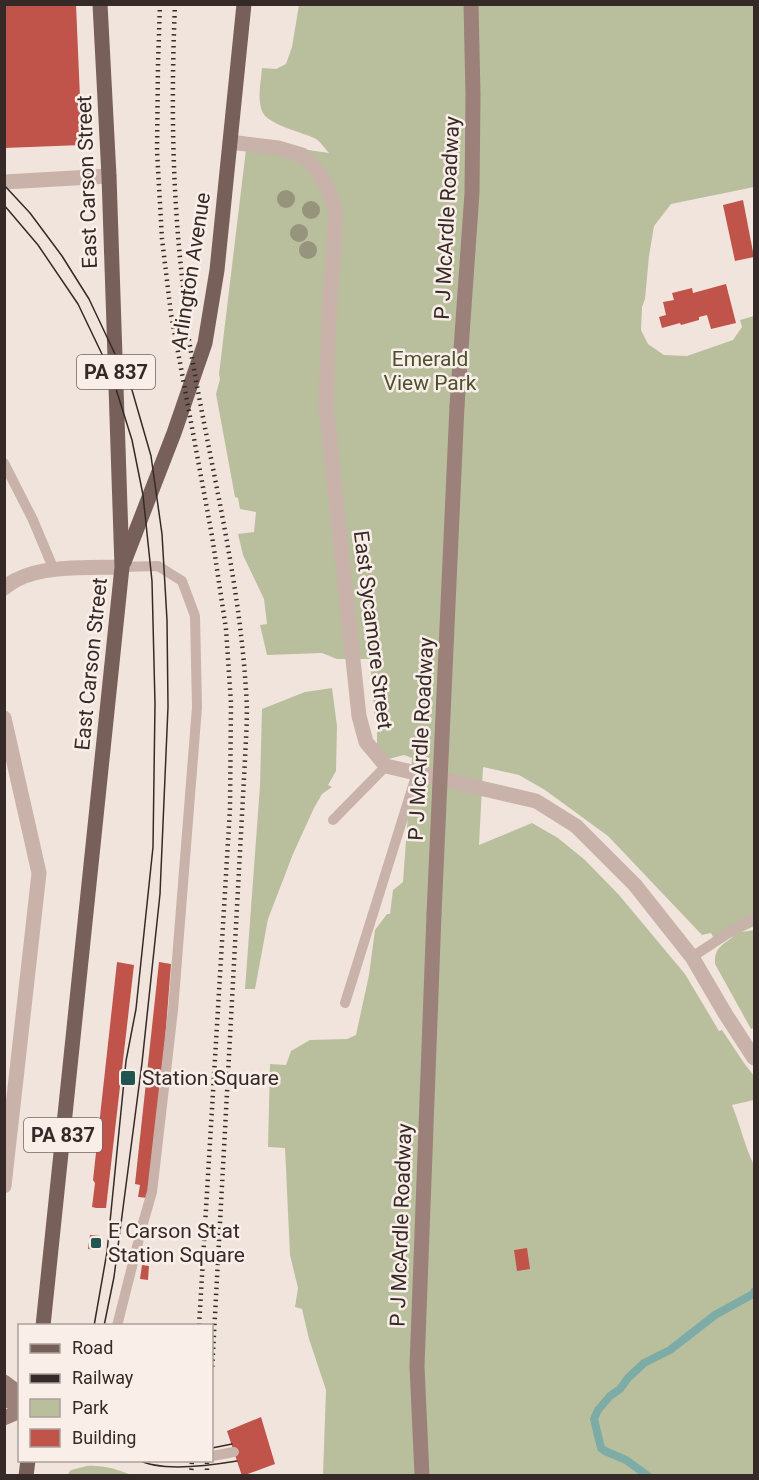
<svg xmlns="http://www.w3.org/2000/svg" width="759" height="1480" viewBox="0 0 759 1480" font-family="Roboto,sans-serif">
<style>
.green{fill:#b9bf9d}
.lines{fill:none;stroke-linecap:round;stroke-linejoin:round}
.stream{stroke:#7daca6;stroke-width:8}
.building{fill:#c0544b}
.service{stroke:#c8b2a9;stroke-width:10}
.minor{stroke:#c8b2a9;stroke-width:15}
.tertiary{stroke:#c8b2a9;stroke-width:15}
.secondary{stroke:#9c817a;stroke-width:15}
.primary{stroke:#775f5a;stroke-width:15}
.tram{stroke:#362a28;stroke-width:1.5}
.rail{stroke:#362a28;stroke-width:4.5;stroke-dasharray:1.5 4.5;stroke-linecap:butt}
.secondary-bridge{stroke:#9c817a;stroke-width:15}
.tree{fill:#96947c}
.poi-dot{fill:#205550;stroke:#f9eee8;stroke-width:2}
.labels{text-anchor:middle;stroke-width:5;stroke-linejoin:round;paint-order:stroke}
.shield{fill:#f9eee8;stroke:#706562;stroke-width:1.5}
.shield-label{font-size:20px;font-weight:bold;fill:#362a28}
.street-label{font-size:21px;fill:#362a28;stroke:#f9eee8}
.park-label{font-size:21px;fill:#4b522d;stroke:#f9eee8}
.poi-label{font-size:21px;fill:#362a28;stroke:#f9eee8;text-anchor:start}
</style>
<rect width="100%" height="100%" fill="#f1e4dc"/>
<!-- green -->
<g class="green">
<path d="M299,5H754V187L671,204L654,226L649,256L645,299L642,307L641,330L648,344L664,355L687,356L733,340L742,327L740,320L754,316V926L742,932L754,930V1028L751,1029L715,964C714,947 723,945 734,936L717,944L711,933L702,935L608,836L545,790L519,775L483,767L479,845L532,823L558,838L585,860L619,895L685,974L719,1031L722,1030L744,1063L754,1076V1100L732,1105C740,1124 744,1144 753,1163L754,1143V1475H323L326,1390L309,1339L302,1309L295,1307L298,1288L290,1255L285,1148L268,1147L270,1064L286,1065L291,1051L310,1040L347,1039L356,1035L369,975L375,930L387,914H390L393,890L403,882L412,758L404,755L377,762V723L375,720L370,659H337L322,653L267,655L260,625L267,624L264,599L243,555L238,534L254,532L256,512L240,509L238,498L235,497L216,394L220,379L219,374L247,141L329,153C325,149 321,142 316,139C303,132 267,125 262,111C257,98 261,81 262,68L276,69L286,64L292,47Z"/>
<path d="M332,688L337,726L336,771L328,785L332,787L322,794L314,808L293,854L268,919L255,989H245L260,786L262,709L305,692Z"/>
<path d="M87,1466C102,1465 117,1469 131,1475H67L71,1470Z"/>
</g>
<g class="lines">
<!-- stream -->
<path class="stream" d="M648,1476L626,1460L605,1451L601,1448L594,1419L598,1410L610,1396L620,1389L628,1378L644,1363L670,1350L715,1315L753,1294L754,1292"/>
</g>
<!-- building -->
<g class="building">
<path d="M4,4H76L82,145L4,148Z"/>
<path d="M743,200L754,257L735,261L723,205Z"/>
<path d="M726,284L736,323L711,329L707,315L699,317V320L681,325L680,323L662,328L659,317L666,315L663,302L674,300L672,293L692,288L693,293Z"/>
<path d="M117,962L134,965L106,1208H96L92,1207L95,1183L93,1180Z"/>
<path d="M159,962L171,964L159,1118L148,1198L138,1197L140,1185L135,1184Z"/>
<path d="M90,1235L100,1236L98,1250L88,1249Z"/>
<path d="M527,1248L530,1269L517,1271L514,1250Z"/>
<path d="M142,1265L149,1266L148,1280L140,1279Z"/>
<path d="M261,1417L275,1464L242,1476L227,1431Z"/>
</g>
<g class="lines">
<!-- service -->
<g class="service">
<path d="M4,463L33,520L54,570"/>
<path d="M333,820L386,766"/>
<path d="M692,957L736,928L754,918"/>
<path d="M345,1003L417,773"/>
<path d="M117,1326L143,1223L152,1192L173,1010L197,707L195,616L182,581L158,566L122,567"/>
<path d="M212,1456L234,1452"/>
</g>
<!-- minor -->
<g class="minor">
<path d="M4,182L109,176"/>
<path d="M4,588C8,585 12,582 16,580C43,565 92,568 122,567"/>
<path d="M4,718L39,873L4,1186"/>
</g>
<!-- tertiary -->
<path class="tertiary" d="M230,142L278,148L302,155L318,171L330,192L336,215L329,316L326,406L359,716L366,742L386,766L536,801L576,826L635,885L692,957L726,1015L754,1058"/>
<!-- secondary -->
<g class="secondary">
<path d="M457,406L472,193L473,95L471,4"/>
<path d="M4,1382L20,1394"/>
<path d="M4,1400L20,1403"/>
<path d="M4,1418L20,1411"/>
<path d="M422,1476L417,1366L434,914"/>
</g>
<!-- primary -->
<g class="primary">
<path d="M124,562L174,433L205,343L217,270L244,4"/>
<path d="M43,1326L122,567L109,176L100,4"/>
<path d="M26,1476L28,1460"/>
</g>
<!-- tram -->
<g class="tram">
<path d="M4,185L30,213L62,256L89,299L132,390L151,456L162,534L167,620L168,707L160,894L142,1063L114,1277L104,1326"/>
<path d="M4,205L38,245L78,304L111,373L132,440L143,495L152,581L155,704L153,847L136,1009L126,1061L107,1252L94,1326"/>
<path d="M212,1448L232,1444"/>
<path d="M139,1460C161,1472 213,1465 237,1461"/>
</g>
<!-- rail -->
<g class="rail">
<path d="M160,4L158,64L157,151L162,239L171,314L212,536L226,629L231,703L230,808L199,1326"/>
<path d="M175,4C171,99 172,192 183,286C185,304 186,323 189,340C208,457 239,572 246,691C248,713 246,736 245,759L212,1371"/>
<path d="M191,1476L192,1460"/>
<path d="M207,1476V1460"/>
</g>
<!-- secondary-bridge -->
<path class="secondary-bridge" d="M434,914L457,406"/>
</g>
<!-- trees -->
<g class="tree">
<circle cx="286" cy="199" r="9"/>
<circle cx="311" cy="210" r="9"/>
<circle cx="299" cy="233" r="9"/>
<circle cx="308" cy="250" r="9"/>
</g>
<!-- markers -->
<g class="poi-dot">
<rect x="120" y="1070" width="16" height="16" rx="3"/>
<rect x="90" y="1237" width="12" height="12" rx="3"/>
</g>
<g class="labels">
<!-- shield labels -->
<g class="shield">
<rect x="77" y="355" width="78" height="34" rx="4.5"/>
<rect x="24" y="1118" width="78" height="34" rx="4.5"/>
</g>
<g class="shield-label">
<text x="116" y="379">PA 837</text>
<text x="63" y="1142">PA 837</text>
</g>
<!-- street labels -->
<g class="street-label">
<text transform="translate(87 182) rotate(-92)" y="7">East Carson Street</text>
<text transform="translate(447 218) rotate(-87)" y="7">P J McArdle Roadway</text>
<text transform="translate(191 271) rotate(-81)" y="7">Arlington Avenue</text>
<text transform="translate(373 630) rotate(83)" y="7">East Sycamore Street</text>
<text transform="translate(91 664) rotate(-84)" y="7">East Carson Street</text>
<text transform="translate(421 739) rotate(-87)" y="7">P J McArdle Roadway</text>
<text transform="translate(401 1225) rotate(-88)" y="7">P J McArdle Roadway</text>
</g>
<!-- park labels -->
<g class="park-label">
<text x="430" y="366">Emerald<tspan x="430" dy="24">View Park</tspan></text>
</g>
<!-- poi labels -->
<g class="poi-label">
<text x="142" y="1085">Station Square</text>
<text x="108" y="1238">E Carson St at<tspan x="108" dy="24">Station Square</tspan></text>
</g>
</g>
<!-- border -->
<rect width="759" height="1480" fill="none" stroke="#362a28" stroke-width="12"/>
<!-- legend -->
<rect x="18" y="1324" width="195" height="138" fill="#f9eee8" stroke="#aba09b" stroke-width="1.5"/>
<rect x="30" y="1344" width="30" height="9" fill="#775f5a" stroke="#aba09b" stroke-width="1.5"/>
<text x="72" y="1354" font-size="18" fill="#362a28">Road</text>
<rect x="30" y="1374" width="30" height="9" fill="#362a28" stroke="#aba09b" stroke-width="1.5"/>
<text x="72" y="1384" font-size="18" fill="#362a28">Railway</text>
<rect x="30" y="1399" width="30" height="18" fill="#b9bf9d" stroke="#aba09b" stroke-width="1.5"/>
<text x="72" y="1414" font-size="18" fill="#362a28">Park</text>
<rect x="30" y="1429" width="30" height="18" fill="#c0544b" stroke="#aba09b" stroke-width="1.5"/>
<text x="72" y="1444" font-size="18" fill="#362a28">Building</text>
</svg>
